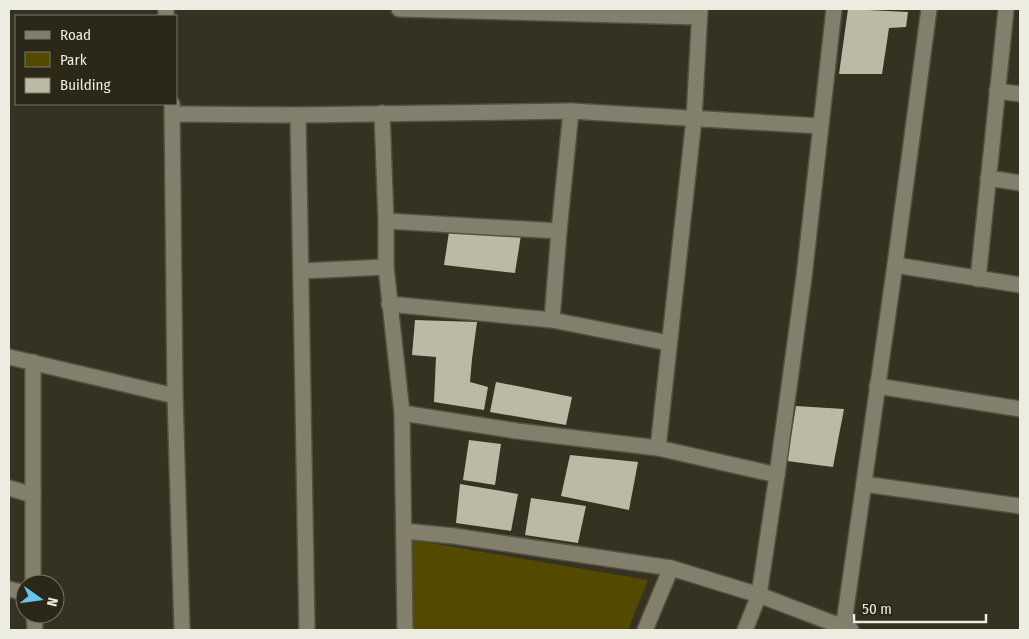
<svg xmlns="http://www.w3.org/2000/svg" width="1029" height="639" viewBox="0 0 1029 639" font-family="'Fira Sans Condensed',sans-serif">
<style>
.green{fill:#534a00}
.building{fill:#bcb9a4}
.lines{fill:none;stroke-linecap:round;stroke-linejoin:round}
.street-casing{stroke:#535142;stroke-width:18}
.street{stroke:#82806c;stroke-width:15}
</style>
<rect width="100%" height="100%" fill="#353221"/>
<!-- green -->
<path class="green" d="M412,540L648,580L628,630H413Z"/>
<!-- building -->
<g class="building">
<path d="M848,9L908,12L906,27L889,28L882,74H839Z"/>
<path d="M449,232L521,235L515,273L444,265Z"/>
<path d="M415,320L477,322L472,359L470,382L488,387L484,410L434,402L436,357L412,355Z"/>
<path d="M496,382L572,397L566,425L490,412Z"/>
<path d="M796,406L844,409L833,467L787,461Z"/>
<path d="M469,440L501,444L495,485L463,480Z"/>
<path d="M570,455L638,462L629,510L561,496Z"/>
<path d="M460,484L518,494L511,531L456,523Z"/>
<path d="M531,498L586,506L578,543L525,535Z"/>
</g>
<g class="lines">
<defs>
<g id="street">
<path d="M166,9V16"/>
<path d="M399,9L699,17"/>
<path d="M997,91L1020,94"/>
<path d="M172,104L175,396L182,630"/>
<path d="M382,113L386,221V267L402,413L405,630"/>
<path d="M173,114L298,115L571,111L820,126"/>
<path d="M298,115L307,630"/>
<path d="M988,178L1020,183"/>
<path d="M386,221L559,231"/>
<path d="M895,265L1020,285"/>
<path d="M301,271L386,267"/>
<path d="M978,279L1006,10"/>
<path d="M389,304L552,320L669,343"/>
<path d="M552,320L559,231L571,111"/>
<path d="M9,357L175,396"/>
<path d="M877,386L1020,409"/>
<path d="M402,413L517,431L658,448L777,475"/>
<path d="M658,448L694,119L700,9"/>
<path d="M864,484L1020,506"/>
<path d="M9,488L33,495"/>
<path d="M404,531L454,536L671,568L759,595L851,630"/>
<path d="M33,584V362"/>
<path d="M9,589L25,593"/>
<path d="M34,614L35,630"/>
<path d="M645,630L671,568"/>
<path d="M745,630L759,595L777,475L804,277L834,9"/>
<path d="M843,630L895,265L929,9"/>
</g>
</defs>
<!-- street casing -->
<use href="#street" class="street-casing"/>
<!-- street -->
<use href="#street" class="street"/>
</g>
<!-- border -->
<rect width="1029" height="639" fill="none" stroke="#edece1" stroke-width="20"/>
<!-- legend -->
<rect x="15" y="15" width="162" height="90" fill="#2b2818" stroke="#797668"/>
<rect x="25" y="31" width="25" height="8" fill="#82806c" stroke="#797668"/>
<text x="60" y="40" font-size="15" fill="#edece1">Road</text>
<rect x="25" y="52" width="25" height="15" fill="#534a00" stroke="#797668"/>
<text x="60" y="65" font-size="15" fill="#edece1">Park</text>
<rect x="25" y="78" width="25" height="15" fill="#bcb9a4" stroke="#797668"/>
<text x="60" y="90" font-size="15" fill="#edece1">Building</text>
<!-- north arrow -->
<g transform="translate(40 599) rotate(104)"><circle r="24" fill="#2b2818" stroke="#797668"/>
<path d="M0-4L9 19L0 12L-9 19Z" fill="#68c4f0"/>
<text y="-8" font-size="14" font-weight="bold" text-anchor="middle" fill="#edece1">N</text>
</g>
<!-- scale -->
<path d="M854 614v8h132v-8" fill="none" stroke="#edece1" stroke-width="2.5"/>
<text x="862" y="614" font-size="15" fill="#edece1" stroke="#2b2818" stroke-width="4" paint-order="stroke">50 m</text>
</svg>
